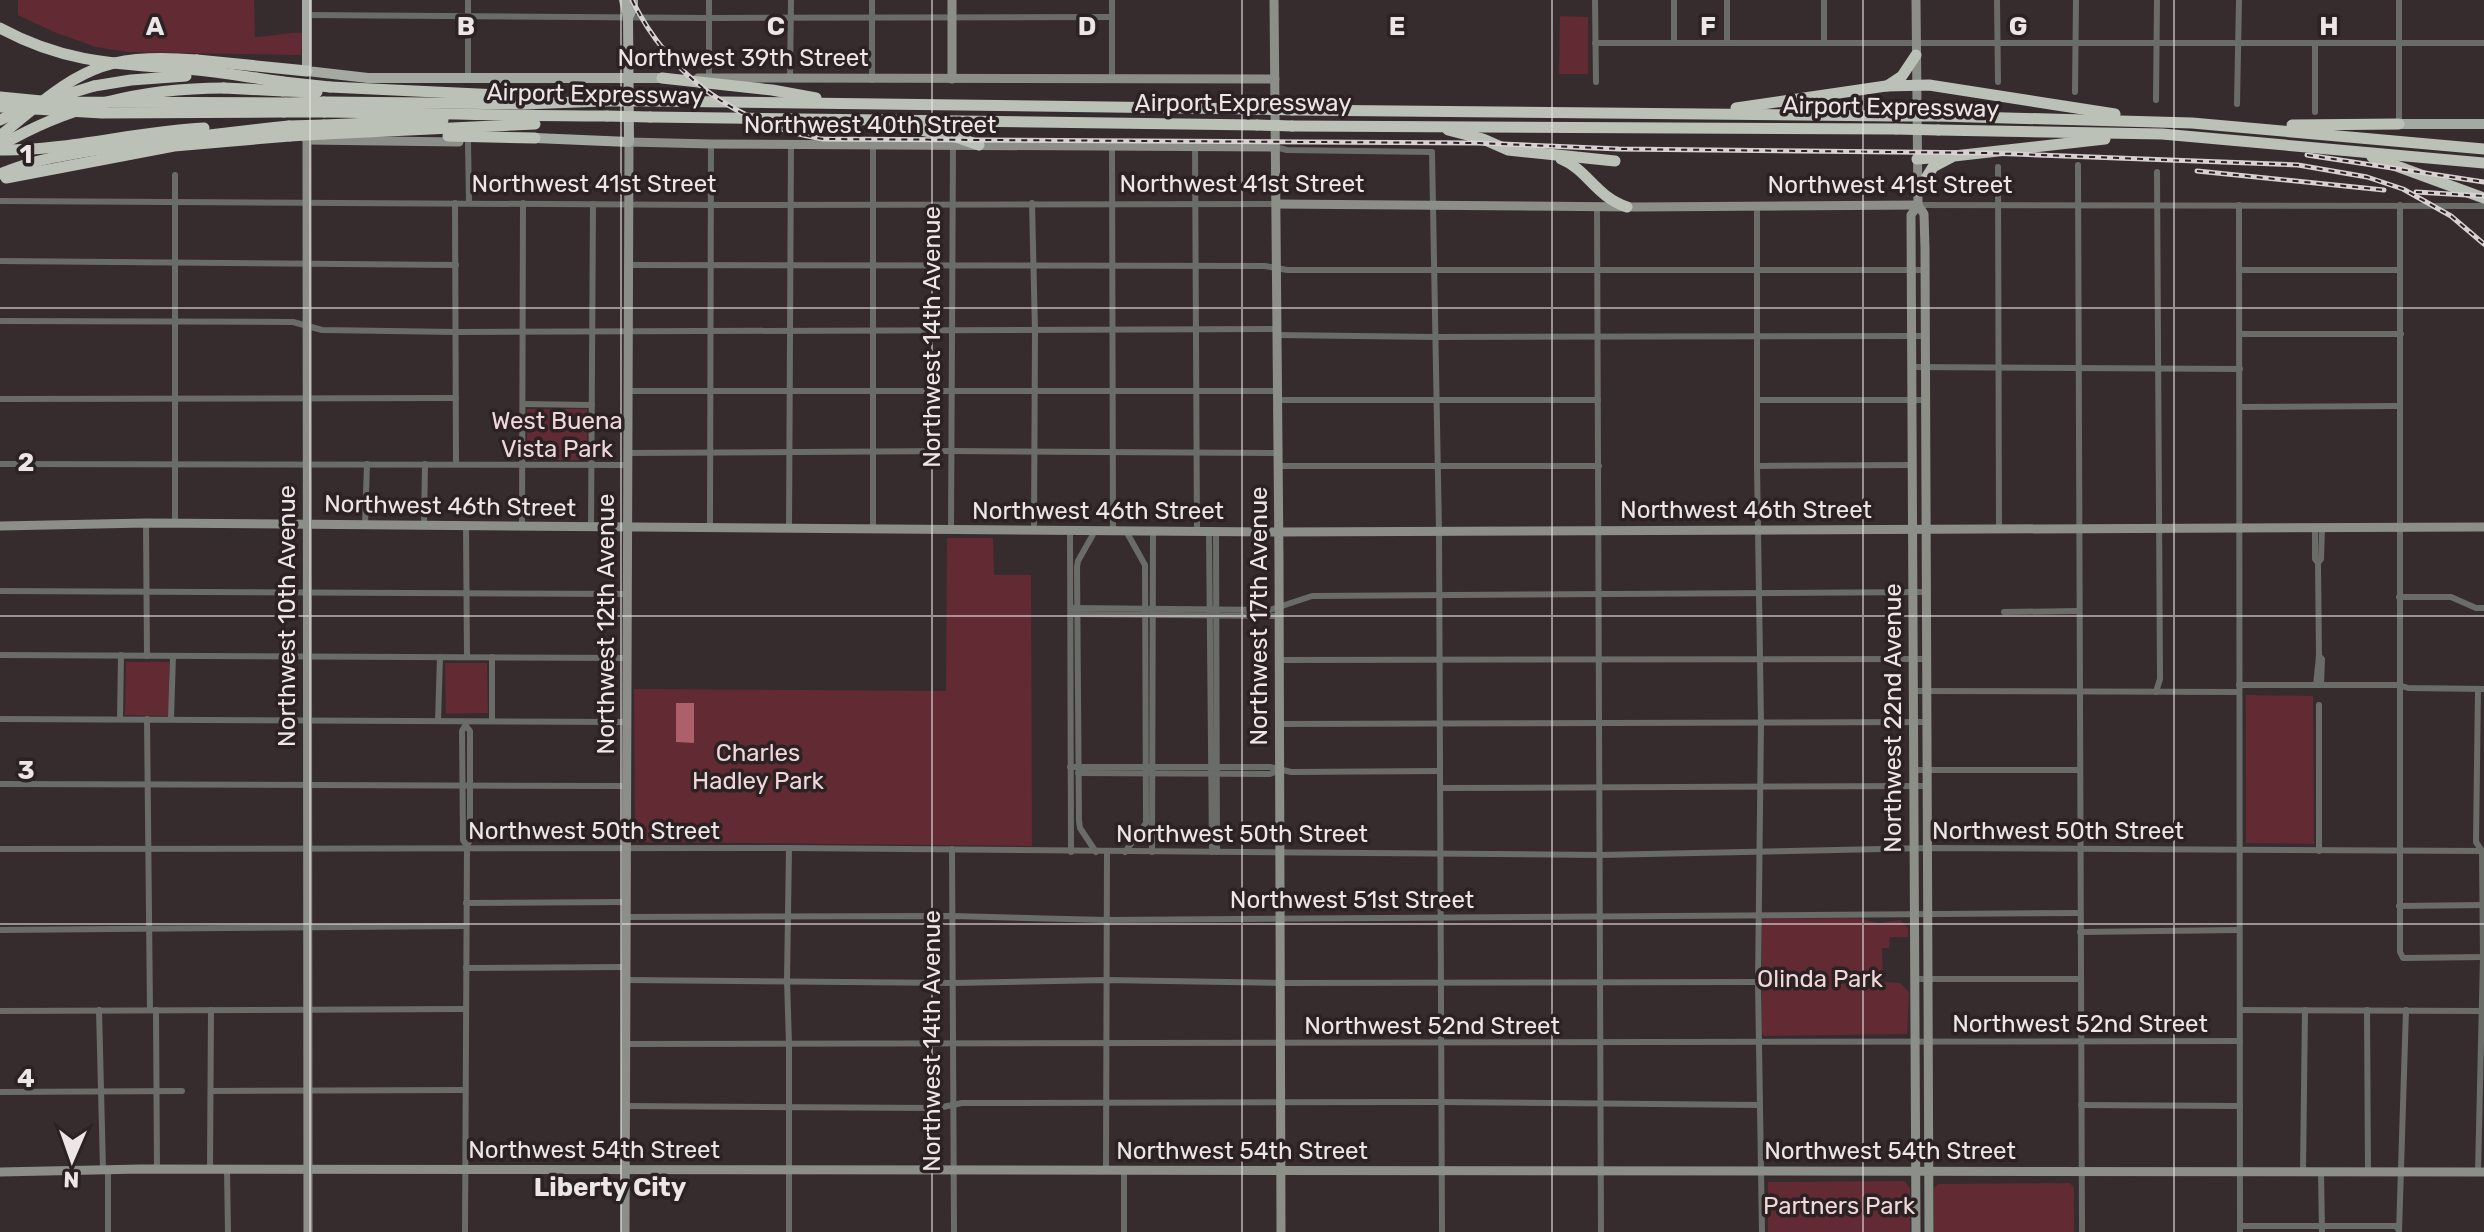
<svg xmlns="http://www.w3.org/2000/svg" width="2484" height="1232" viewBox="0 0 2484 1232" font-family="Rubik,sans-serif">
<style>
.green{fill:#622a33}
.water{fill:#ad5f6a}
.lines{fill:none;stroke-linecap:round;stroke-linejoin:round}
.street{stroke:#6a6c68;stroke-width:6}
.secondary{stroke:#8b8f88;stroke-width:9}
.primary{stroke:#a4a9a1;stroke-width:10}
.highway{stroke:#bbc1b7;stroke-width:11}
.rail-casing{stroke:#d8d1d2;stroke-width:5}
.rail{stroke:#2c2223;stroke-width:2;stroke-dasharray:6;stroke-linecap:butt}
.highway-bridge{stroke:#bbc1b7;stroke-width:11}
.grid{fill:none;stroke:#ede6e7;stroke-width:2;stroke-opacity:0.55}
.labels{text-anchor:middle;stroke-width:7;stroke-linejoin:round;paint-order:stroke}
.street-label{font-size:24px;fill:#ede6e7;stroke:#2c2223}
.park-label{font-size:24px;fill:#f0d8da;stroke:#2c2223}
.neighbourhood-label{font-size:26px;font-weight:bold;fill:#ede6e7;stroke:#2c2223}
.grid-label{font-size:26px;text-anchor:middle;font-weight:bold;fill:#ede6e7;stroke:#2c2223;stroke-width:7;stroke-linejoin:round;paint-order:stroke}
</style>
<rect width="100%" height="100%" fill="#362c2d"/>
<!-- green -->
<g class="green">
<path d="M18,0H254L255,37C272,37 285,32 302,33L301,55L128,52L96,47L54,32L18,15Z"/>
<path d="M1560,16L1588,17V74H1559Z"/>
<rect x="527" y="409" width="60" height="51"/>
<path d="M947,538H993L994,575H1031L1032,846L635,842L634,689L946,691Z"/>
<path d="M126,662H169V716L125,715Z"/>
<path d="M445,663H487L488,713L446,714Z"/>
<path d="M2246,695L2313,696L2314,844L2246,843Z"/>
<path d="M1857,918L1879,923L1900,920L1908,928V937H1890L1889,948H1882L1883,982L1900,983L1909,992L1907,1034L1765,1036L1762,1034V922L1763,919Z"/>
<path d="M1904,1181L1910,1188V1232H1768V1182Z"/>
<path d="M2070,1183L2074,1188V1232H1934V1188L1938,1184Z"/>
</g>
<!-- water -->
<path class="water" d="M676,703H694V743L676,742Z"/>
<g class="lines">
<!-- street -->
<g class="street">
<path d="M468,0V77"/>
<path d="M1112,0V79"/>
<path d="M1595,0L1596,82"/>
<path d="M1997,0L1998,82"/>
<path d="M2399,0V124"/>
<path d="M307,15L710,18L1111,17"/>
<path d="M1824,42V0"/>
<path d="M1595,43H2484"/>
<path d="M1674,43V0"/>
<path d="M1727,43V0"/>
<path d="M709,77V0"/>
<path d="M790,79L791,0"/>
<path d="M872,80V0"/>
<path d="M2075,92L2076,0"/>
<path d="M2156,100L2157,0"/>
<path d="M2237,104L2239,0"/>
<path d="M2315,112V43"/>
<path d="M468,142L469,203"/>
<path d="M873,144V529"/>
<path d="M1195,145L1197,532"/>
<path d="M1112,146L1113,531"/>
<path d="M1275,147L1287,150L1432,152L1439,531L1442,1232"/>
<path d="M2078,165L2082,1232"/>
<path d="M1998,167L1999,528"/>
<path d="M0,201L709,205L1276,204"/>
<path d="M455,203L456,464"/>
<path d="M1032,203L1035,331L1034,531"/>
<path d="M1757,205V466L1761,723L1758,982L1762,1232"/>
<path d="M1918,205L2484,206"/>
<path d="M2239,205L2240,1232"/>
<path d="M2400,205V952L2403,958L2483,957"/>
<path d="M1597,206L1601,1232"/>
<path d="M0,261L456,265"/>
<path d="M628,265L1265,266L1287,270H1925"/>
<path d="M2239,270H2400"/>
<path d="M0,321L293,322L322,330L456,332L1277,329"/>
<path d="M2240,334H2401"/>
<path d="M1277,335L1435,337L1924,336"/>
<path d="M1912,367L2240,369"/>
<path d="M628,391H1277"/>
<path d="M0,399L456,398"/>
<path d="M1278,400H1598"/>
<path d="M1757,400H1925"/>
<path d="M523,404L592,405"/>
<path d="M2240,407L2400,406"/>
<path d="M627,453L951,451L1278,453"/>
<path d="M0,464L627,465"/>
<path d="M1278,466H1599"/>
<path d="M1757,466L1912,465"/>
<path d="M146,523L147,656"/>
<path d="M175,523V175"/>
<path d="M365,525L367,464"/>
<path d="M424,526L425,464"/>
<path d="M466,526L467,657"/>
<path d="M522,527L523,203"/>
<path d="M591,528L593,204"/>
<path d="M2315,528V559L2318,563"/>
<path d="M710,529L711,144"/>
<path d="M789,529L791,144"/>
<path d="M951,530L953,145"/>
<path d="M1070,531L1071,852"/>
<path d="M1095,531L1078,561L1077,567L1079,821L1080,828L1096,852"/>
<path d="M1216,531L1217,852"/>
<path d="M1209,532L1212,852"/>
<path d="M0,591L627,594"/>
<path d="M2399,597H2451L2476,608H2484"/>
<path d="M1071,608L1270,610L1312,596L1925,592"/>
<path d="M2004,612L2079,611"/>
<path d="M1074,614L1279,616"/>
<path d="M0,655L626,658"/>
<path d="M2319,656L2322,659L2321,685"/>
<path d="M1279,660L1926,659"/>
<path d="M2239,685H2399L2408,688L2484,689"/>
<path d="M2316,685L2319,656L2318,563L2321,559L2322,528"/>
<path d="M2478,689L2476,842L2482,851L2483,957L2478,1172"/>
<path d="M1914,691L2239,692"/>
<path d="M2156,692L2160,679L2157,172"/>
<path d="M2319,705V851"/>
<path d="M0,719L625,722"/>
<path d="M120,719L121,655"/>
<path d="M147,719L150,1010"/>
<path d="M171,719L173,656"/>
<path d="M438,721L440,657"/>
<path d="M492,721V657"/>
<path d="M466,724L462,731L463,840L467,846"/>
<path d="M1280,724L1926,722"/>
<path d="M1070,767H1270L1291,772L1440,771"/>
<path d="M1914,770H2079"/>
<path d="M1078,773L1270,774L1278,771"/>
<path d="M0,784L625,786"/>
<path d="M1440,788L1926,786"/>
<path d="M0,849L789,848L1600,855L1929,848L2484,851"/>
<path d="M952,849L954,1232"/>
<path d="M1125,852L1146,823L1145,565L1126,531"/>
<path d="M1152,852L1153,532"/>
<path d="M466,903L624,902"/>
<path d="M2399,906L2483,905"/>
<path d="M625,917L952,916L1106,920L2080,913"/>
<path d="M0,930L466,926"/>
<path d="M2080,932L2239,930"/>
<path d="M466,968L625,967"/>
<path d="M1914,979H2080"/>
<path d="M626,980L953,983L1106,980L1280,983L1758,982"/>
<path d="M99,1010L103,1169"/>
<path d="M156,1010L157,1169"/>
<path d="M2240,1010L2480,1011"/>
<path d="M2367,1010L2368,1172"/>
<path d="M0,1011L465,1009"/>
<path d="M625,1044L2240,1041"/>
<path d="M211,1091L465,1090"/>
<path d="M0,1092L182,1091"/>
<path d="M2081,1105L2240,1106"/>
<path d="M624,1106L938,1108L962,1103L1441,1102L1759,1105"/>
<path d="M210,1169L211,1010"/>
<path d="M227,1169L228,1232"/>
<path d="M1106,1170L1107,852"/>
<path d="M1124,1170V1232"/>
<path d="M2303,1171L2305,1010"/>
<path d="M2321,1172L2322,1232"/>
<path d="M2240,1226H2396L2398,1229"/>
<path d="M108,1232V1169"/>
<path d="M465,1232L467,846L470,840V731L466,726"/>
<path d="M789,1232V1044L787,980L789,848"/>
<path d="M2399,1232L2406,1010"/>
</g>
<!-- secondary -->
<g class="secondary">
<path d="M1274,0L1279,561L1281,1232"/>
<path d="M1916,0L1918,205L1924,214L1925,249L1929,1232"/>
<path d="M698,78L1275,79"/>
<path d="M952,79V0"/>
<path d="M307,131L308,1232"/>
<path d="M307,140L459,142"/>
<path d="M1276,204L1637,207L1918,205"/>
<path d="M0,526L146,523L1279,532L2484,527"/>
<path d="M0,1172L141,1169L2484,1172"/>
<path d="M625,1232L629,142L711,144L1275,147"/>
<path d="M1916,1232L1911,215L1918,205"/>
</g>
<!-- primary -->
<g class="primary">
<path d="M307,0V71L368,78H662"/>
<path d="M628,17L633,8V0"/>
<path d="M2399,124H2484"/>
<path d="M535,138L629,142L628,17L624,0"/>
</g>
<!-- highway -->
<g class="highway">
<path d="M0,28C68,65 123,64 197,70C226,73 255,78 283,82"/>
<path d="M197,60L307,71"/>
<path d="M662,78L772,90L816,98"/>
<path d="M94,86L131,80L186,76"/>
<path d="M1887,86L1902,76L1916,55"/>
<path d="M330,87L541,97"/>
<path d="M224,88L283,91"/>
<path d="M0,97L52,102L286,103"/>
<path d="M649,101L1257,109"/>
<path d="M324,102L524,104L604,101"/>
<path d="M0,107L102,113L284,112"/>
<path d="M1736,108L1886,86L1929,85L2115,114"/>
<path d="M1292,110L1896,116"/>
<path d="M324,112C419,113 512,116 607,116"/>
<path d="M1938,116L2192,123L2484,149"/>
<path d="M650,117L1257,125"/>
<path d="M324,125L443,120"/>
<path d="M2292,125L2399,124"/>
<path d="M901,126L956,137L979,145"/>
<path d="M1292,126L1896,129"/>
<path d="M1448,130L1483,139L1508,150L1615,161"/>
<path d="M1938,130L2162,134L2484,163"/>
<path d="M324,134L535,124"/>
<path d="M448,136L535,138"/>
<path d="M0,150C68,151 136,131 204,128"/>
<path d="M2372,157L2484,198"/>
<path d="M1561,159C1588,170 1595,196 1627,207"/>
<path d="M1917,159L1945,157"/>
<path d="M0,174C37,158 76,153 115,147C173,139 231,132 289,126"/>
<path d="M6,178L174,146L290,136"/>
<path d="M1918,191L1933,167L1954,156L2105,139"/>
</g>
<defs>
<g id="rail">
<path d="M632,0C670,77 738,125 823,139L1478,143L1619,149L1989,153L2298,165L2367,177L2403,189L2451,216L2484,244"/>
<path d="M2307,155L2484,182"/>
<path d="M2197,171L2384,190"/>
<path d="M2416,192L2484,196"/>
</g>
</defs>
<!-- rail casing -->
<use href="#rail" class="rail-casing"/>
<!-- rail -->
<use href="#rail" class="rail"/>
<!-- highway-bridge -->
<g class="highway-bridge">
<path d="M283,82L330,87"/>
<path d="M283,91L317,92"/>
<path d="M48,100L94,86"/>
<path d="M604,101H649"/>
<path d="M286,103L324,102"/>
<path d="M1257,109L1292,110"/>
<path d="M284,112H324"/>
<path d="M607,116L650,117"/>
<path d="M1896,116H1938"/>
<path d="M0,120L28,107"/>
<path d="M1257,125L1292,126"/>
<path d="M289,126L324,125"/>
<path d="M1896,129L1938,130"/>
<path d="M0,136C75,74 96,52 197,60"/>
<path d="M290,136L324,134"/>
<path d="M0,146C69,105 144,88 224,88"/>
</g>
</g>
<!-- grid -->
<path class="grid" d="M310,0V1232M621,0V1232M932,0V1232M1242,0V1232M1552,0V1232M1863,0V1232M2174,0V1232M0,308H2484M0,616H2484M0,924H2484"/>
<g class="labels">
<!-- street labels -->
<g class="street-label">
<text x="743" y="66">Northwest 39th Street</text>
<text transform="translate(595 94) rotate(1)" y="8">Airport Expressway</text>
<text x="1243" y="111">Airport Expressway</text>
<text transform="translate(1891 107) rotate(1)" y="8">Airport Expressway</text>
<text x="870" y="133">Northwest 40th Street</text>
<text x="594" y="192">Northwest 41st Street</text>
<text x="1242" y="192">Northwest 41st Street</text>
<text x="1890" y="193">Northwest 41st Street</text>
<text transform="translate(932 337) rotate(-90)" y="8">Northwest 14th Avenue</text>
<text transform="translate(450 506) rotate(1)" y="8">Northwest 46th Street</text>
<text x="1746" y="518">Northwest 46th Street</text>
<text x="1098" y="519">Northwest 46th Street</text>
<text transform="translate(287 616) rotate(-90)" y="8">Northwest 10th Avenue</text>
<text transform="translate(1259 616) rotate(-90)" y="8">Northwest 17th Avenue</text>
<text transform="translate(606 624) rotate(-90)" y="8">Northwest 12th Avenue</text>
<text transform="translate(1893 718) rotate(-90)" y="8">Northwest 22nd Avenue</text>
<text x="594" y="839">Northwest 50th Street</text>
<text x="2058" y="839">Northwest 50th Street</text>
<text x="1242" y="842">Northwest 50th Street</text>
<text x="1352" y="908">Northwest 51st Street</text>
<text x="2080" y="1032">Northwest 52nd Street</text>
<text x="1432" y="1034">Northwest 52nd Street</text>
<text transform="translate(932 1041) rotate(-90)" y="8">Northwest 14th Avenue</text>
<text x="594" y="1158">Northwest 54th Street</text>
<text x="1242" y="1159">Northwest 54th Street</text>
<text x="1890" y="1159">Northwest 54th Street</text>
</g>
<!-- park labels -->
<g class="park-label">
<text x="557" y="429">West Buena<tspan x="557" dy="28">Vista Park</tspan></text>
<text x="758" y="761">Charles<tspan x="758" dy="28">Hadley Park</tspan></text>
<text x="1820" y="987">Olinda Park</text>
<text x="1839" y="1214">Partners Park</text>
</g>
<!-- neighbourhood labels -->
<g class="neighbourhood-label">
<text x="610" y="1196">Liberty City</text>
</g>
</g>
<g class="grid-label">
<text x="155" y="35">A</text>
<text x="466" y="35">B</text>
<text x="776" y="35">C</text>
<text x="1087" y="35">D</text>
<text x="1397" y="35">E</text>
<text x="1708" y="35">F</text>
<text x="2018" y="35">G</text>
<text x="2329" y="35">H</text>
<text x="26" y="163">1</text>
<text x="26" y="471">2</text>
<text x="26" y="779">3</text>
<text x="26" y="1087">4</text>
</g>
<!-- north arrow -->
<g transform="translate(72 1160) rotate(182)" stroke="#2c2223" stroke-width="6" paint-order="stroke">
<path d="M0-6L14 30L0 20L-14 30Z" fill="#ede6e7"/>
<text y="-12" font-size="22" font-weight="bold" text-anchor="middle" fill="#ede6e7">N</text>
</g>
</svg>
